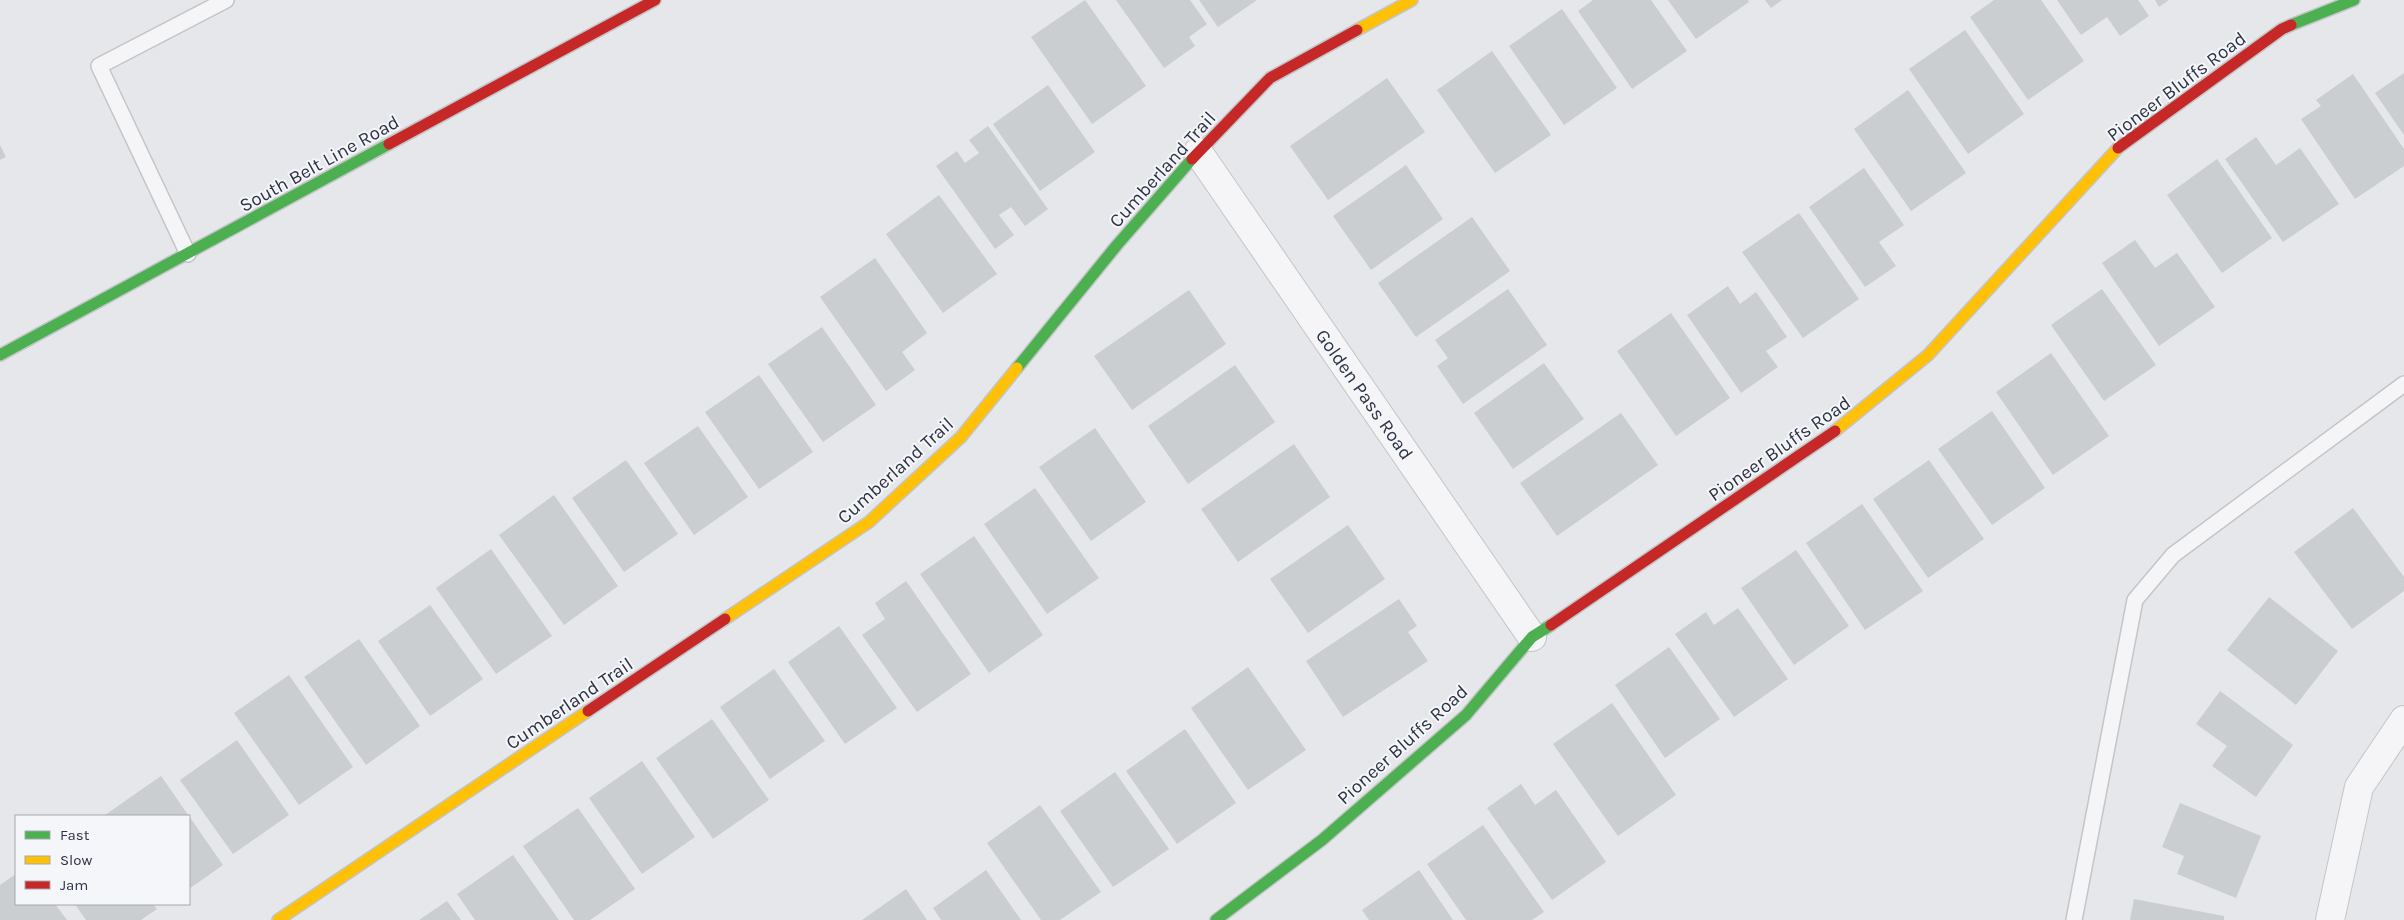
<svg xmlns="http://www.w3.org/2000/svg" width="2404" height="920" viewBox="0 0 2404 920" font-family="Karla,sans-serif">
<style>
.building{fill:#cbced1}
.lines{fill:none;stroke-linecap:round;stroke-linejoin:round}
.lane-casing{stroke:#c3c5c8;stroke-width:18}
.street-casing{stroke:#c3c5c8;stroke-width:30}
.fast-casing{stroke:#c3c5c8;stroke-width:14}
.slow-casing{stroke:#c3c5c8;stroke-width:14}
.jam-casing{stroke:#c3c5c8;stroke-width:14}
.lane{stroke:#f5f5f7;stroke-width:15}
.street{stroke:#f5f5f7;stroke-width:28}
.fast{stroke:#4caf50;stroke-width:11}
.slow{stroke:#ffc107;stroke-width:11}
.jam{stroke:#c62828;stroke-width:11}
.labels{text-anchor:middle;stroke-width:4;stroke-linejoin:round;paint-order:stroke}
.street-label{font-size:19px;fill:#2d3343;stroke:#f4f6f9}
</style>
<rect width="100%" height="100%" fill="#e5e7ea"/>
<!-- building -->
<g class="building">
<path d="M1085,0L1146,86L1092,124L1031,37Z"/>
<path d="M1116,0H1190L1207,24L1189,37L1195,46L1164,68Z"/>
<path d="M1199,0H1257L1218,27Z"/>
<path d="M1593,0H1651L1687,51L1632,89L1578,11Z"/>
<path d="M1668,0H1748L1749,2L1696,39Z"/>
<path d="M1765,0H1782L1771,8Z"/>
<path d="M1994,0H2041L2084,61L2028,100L1970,17Z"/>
<path d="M2057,0H2138L2149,16L2120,36L2107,17L2081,35Z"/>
<path d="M2155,0H2169L2159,7Z"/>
<path d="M1562,9L1617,88L1564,125L1509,46Z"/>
<path d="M1965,30L2024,114L1968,154L1909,69Z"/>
<path d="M1492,51L1551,135L1495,173L1437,90Z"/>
<path d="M2404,73V135L2375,93Z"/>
<path d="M2353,74L2404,149V166L2355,199L2301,119L2321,106L2316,100Z"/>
<path d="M1387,78L1425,132L1328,200L1290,146Z"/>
<path d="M1048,85L1095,152L1040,191L993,124Z"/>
<path d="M1908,90L1966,173L1911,211L1854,129Z"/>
<path d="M988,126L1048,209L1025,226L1011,207L999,215L1014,235L995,249L936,166L957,151L965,163L979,153L969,140Z"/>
<path d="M2256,137L2276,165L2300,148L2339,204L2283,242L2225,159Z"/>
<path d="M0,145L6,157L0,160Z"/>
<path d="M2217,159L2272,238L2222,273L2167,195Z"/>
<path d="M1406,165L1443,219L1371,270L1333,216Z"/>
<path d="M1864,168L1904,225L1879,242L1896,266L1865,287L1809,207Z"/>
<path d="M939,195L997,274L943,313L886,234Z"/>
<path d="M1799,213L1859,299L1803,338L1742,252Z"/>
<path d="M1472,217L1510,271L1416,337L1378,283Z"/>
<path d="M2135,240L2155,268L2177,253L2215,307L2159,346L2102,263Z"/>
<path d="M875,258L927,333L902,352L915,370L886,391L820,297Z"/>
<path d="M1728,286L1740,304L1756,292L1787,337L1766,351L1778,367L1741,393L1687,315Z"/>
<path d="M1508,289L1547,345L1463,404L1437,366L1448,358L1435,340Z"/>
<path d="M2102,289L2156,365L2104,401L2051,325Z"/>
<path d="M1189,290L1226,344L1132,410L1094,356Z"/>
<path d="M1671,313L1730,398L1676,436L1617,351Z"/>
<path d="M822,327L876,405L823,442L768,364Z"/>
<path d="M2051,353L2109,436L2053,475L1996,392Z"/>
<path d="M1544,363L1584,419L1513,469L1474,413Z"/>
<path d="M1235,365L1275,422L1188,484L1148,426Z"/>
<path d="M759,375L813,452L759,489L705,412Z"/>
<path d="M1992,411L2045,488L1992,525L1938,449Z"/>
<path d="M1621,413L1658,465L1557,536L1520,483Z"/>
<path d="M698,426L748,497L694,535L644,463Z"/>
<path d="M1095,428L1146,502L1091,541L1039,467Z"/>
<path d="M1294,444L1330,497L1238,562L1201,509Z"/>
<path d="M626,460L678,534L624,572L572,498Z"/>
<path d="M1929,460L1984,539L1928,578L1873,499Z"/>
<path d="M1035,488L1099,578L1047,614L984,524Z"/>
<path d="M554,495L618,586L564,625L499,535Z"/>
<path d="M1862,504L1923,591L1865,630L1806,543Z"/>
<path d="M2353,508L2404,577V591L2352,629L2294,552Z"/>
<path d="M1348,525L1385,579L1308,633L1270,579Z"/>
<path d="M974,536L1043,635L989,673L920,574Z"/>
<path d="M491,549L552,636L496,674L436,588Z"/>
<path d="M1796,550L1849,626L1794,665L1741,588Z"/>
<path d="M906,581L971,674L917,712L862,635L885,619L875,603Z"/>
<path d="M2269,597L2338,651L2296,705L2227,650Z"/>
<path d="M1399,599L1417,626L1408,632L1428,661L1343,717L1306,661Z"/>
<path d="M430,605L483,679L430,716L378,641Z"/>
<path d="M1738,608L1788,679L1734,717L1675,634L1706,612L1714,625Z"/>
<path d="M839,626L897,708L845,744L788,662Z"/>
<path d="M359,639L420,726L366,765L304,677Z"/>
<path d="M1669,647L1720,719L1665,758L1615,685Z"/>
<path d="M1248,667L1306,750L1248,790L1191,708Z"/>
<path d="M774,669L825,741L770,779L720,707Z"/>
<path d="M289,675L353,767L299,805L234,713Z"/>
<path d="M2220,691L2293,745L2256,797L2212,766L2227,746L2196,724Z"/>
<path d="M1612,703L1676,795L1618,836L1553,744Z"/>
<path d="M712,719L769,800L713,839L656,758Z"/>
<path d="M1185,729L1236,803L1177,844L1126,771Z"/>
<path d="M237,740L289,815L233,854L180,780Z"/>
<path d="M642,761L695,837L642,874L589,798Z"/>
<path d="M1115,772L1169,849L1113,887L1060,811Z"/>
<path d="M161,776L223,865L189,889V816L105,815Z"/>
<path d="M1521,784L1535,805L1556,790L1606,862L1552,900L1487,808Z"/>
<path d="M2180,803L2261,836L2236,898L2177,874L2184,856L2162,847Z"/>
<path d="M1040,805L1101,892L1060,920H1041L987,843Z"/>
<path d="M578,808L635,889L590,920H574L523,846Z"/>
<path d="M1483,825L1544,912L1532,920H1466L1427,864Z"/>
<path d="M513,855L559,920H475L457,894Z"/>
<path d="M986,870L1021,920H941L933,908Z"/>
<path d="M1419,870L1453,920H1369L1362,910Z"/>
<path d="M16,874V904H55L67,920H0V885Z"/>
<path d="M906,889L927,920H862Z"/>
<path d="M2134,899L2224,916V920H2130Z"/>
<path d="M447,901L461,920H419Z"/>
<path d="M75,904H153L157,909L141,920H86Z"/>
</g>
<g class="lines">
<defs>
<g id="lane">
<path d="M188,254L99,66L226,0"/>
<path d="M2074,920L2135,600L2173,555L2404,384"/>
</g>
<g id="street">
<path d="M1198,152L1532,637"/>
<path d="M2330,920L2359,787L2404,720"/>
</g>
<g id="fast">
<path d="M2291,25L2354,0"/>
<path d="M0,355L389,144"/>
<path d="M1017,368L1117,245L1192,159"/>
<path d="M1216,920L1322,840L1466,715L1532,637L1551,625"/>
</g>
<g id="slow">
<path d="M1357,30L1412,0"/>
<path d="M1835,431L1928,355L2118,148"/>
<path d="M725,619L869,522L961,437L1017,368"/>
<path d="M278,920L588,711"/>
</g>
<g id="jam">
<path d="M389,144L655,0"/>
<path d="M2118,148L2282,29L2291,25"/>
<path d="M1192,159L1270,78L1357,30"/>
<path d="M1551,625L1835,431"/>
<path d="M588,711L725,619"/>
</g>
</defs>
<!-- lane casing -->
<use href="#lane" class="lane-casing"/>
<!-- street casing -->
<use href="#street" class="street-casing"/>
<!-- fast casing -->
<use href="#fast" class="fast-casing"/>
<!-- slow casing -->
<use href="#slow" class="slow-casing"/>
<!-- jam casing -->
<use href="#jam" class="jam-casing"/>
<!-- lane -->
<use href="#lane" class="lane"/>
<!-- street -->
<use href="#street" class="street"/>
<!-- fast -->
<use href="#fast" class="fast"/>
<!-- slow -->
<use href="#slow" class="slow"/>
<!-- jam -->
<use href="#jam" class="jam"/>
</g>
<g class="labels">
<!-- street labels -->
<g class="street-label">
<text transform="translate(2176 86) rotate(-37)" y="7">Pioneer Bluffs Road</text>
<text transform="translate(319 163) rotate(-29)" y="7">South Belt Line Road</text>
<text transform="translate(1162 169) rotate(-48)" y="7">Cumberland Trail</text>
<text transform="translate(1365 394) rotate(55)" y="7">Golden Pass Road</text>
<text transform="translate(1779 448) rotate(-35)" y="7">Pioneer Bluffs Road</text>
<text transform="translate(895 470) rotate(-42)" y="7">Cumberland Trail</text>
<text transform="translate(569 703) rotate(-34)" y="7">Cumberland Trail</text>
<text transform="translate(1402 744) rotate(-42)" y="7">Pioneer Bluffs Road</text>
</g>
</g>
<!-- legend -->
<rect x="15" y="815" width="175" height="90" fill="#f4f6f9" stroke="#a4a8b0"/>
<rect x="25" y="831" width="25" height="8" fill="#4caf50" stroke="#a4a8b0"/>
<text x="60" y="840" font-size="15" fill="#2d3343">Fast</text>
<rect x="25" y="856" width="25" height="8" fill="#ffc107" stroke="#a4a8b0"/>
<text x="60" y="865" font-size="15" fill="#2d3343">Slow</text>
<rect x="25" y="881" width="25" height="8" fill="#c62828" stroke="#a4a8b0"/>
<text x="60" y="890" font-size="15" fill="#2d3343">Jam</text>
</svg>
